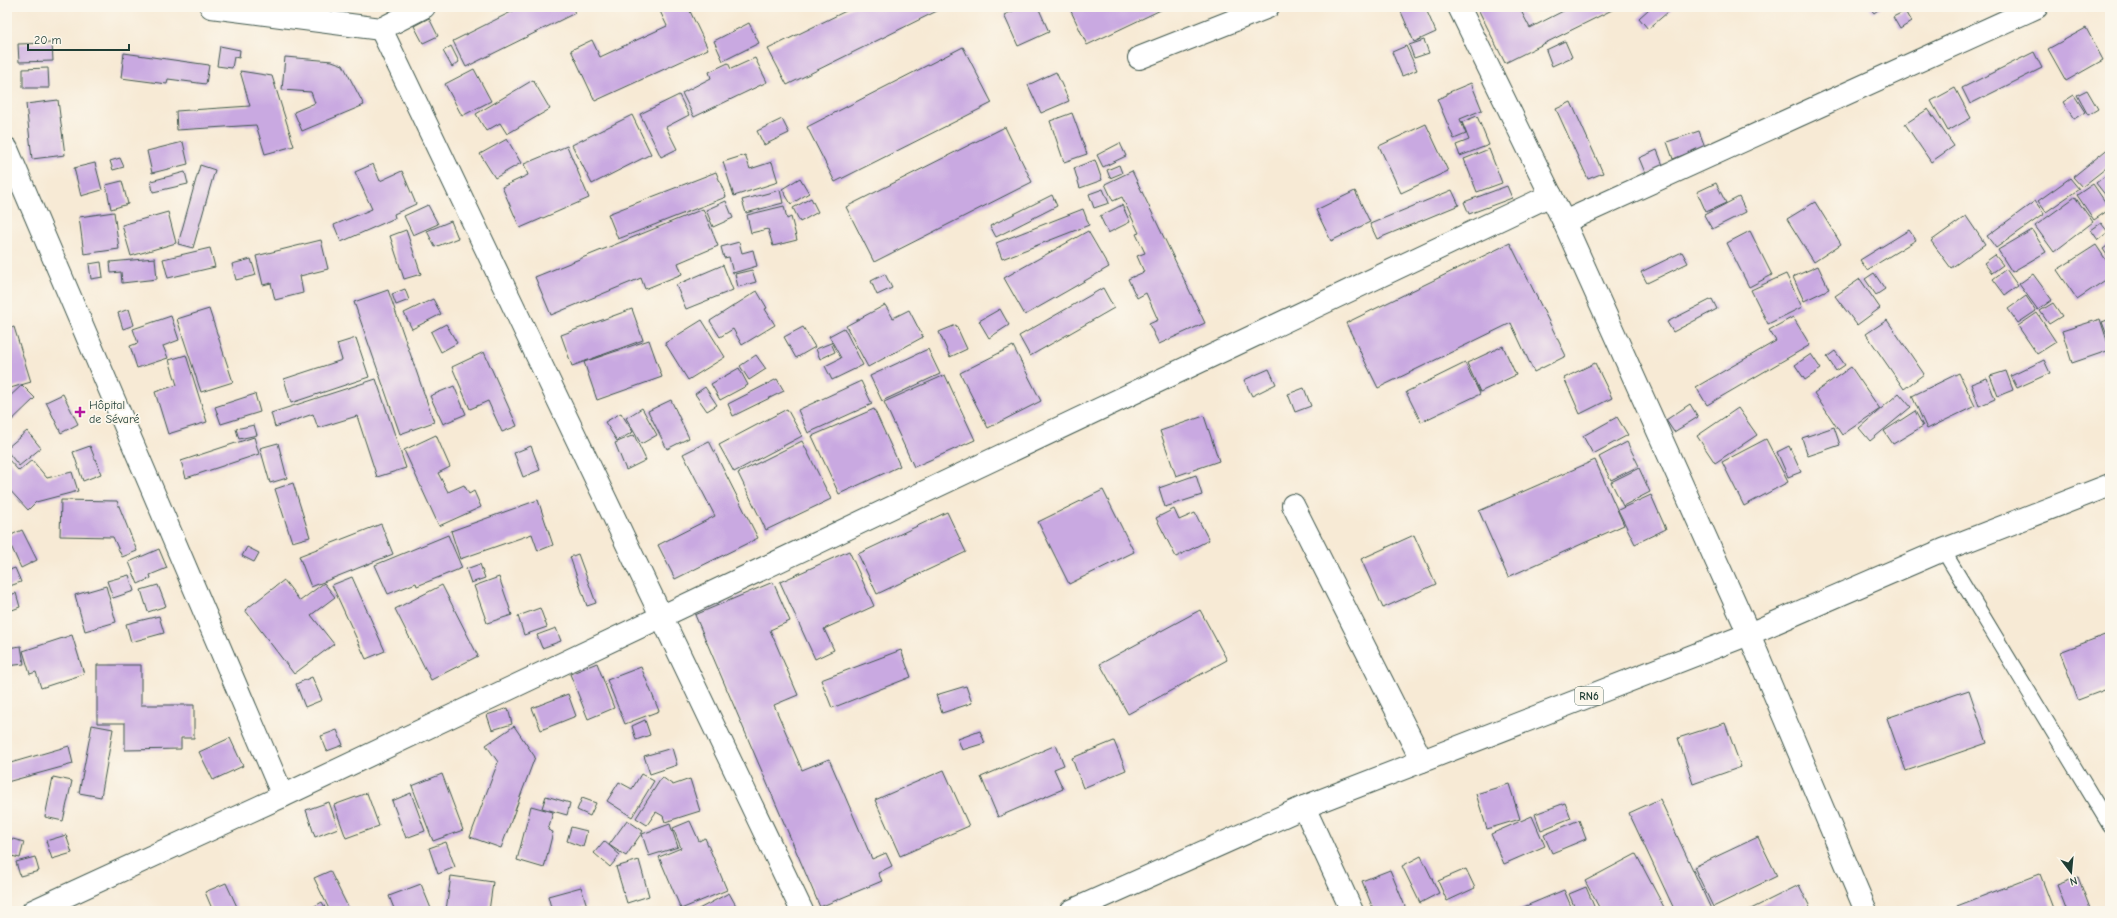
<svg xmlns="http://www.w3.org/2000/svg" width="2117" height="918" viewBox="0 0 2117 918" font-family="'Comic Neue',sans-serif">
<style>
.building{fill:#c9a9e1}
.lines{fill:none;stroke-linecap:round;stroke-linejoin:round}
.service-casing{stroke:#3f574c;stroke-width:16}
.minor-casing{stroke:#3f574c;stroke-width:24}
.primary-casing{stroke:#3f574c;stroke-width:24}
.service{stroke:#fff;stroke-width:14}
.minor{stroke:#fff;stroke-width:22}
.primary{stroke:#fff;stroke-width:22}
.poi-dot{fill:#b5179e;stroke:#fbf7ec;stroke-width:1.5}
.labels{text-anchor:middle;stroke-width:3.5;stroke-linejoin:round;paint-order:stroke}
.shield{fill:#fbf7ec;stroke:#61756b;stroke-width:1}
.shield-label{font-size:11px;font-weight:bold;fill:#1f3d34}
.poi-label{font-size:12px;fill:#1f3d34;stroke:#fbf7ec;text-anchor:start}
</style>
<rect width="100%" height="100%" fill="#fbf7ec"/>
<filter id="ink" filterUnits="userSpaceOnUse"><feTurbulence type="fractalNoise" baseFrequency=".025" numOctaves="2"/><feDisplacementMap in="SourceGraphic" scale="8" xChannelSelector="R" yChannelSelector="G"/><feConvolveMatrix kernelMatrix="1 2 1 2 8 2 1 2 1" color-interpolation-filters="sRGB"/></filter>
<filter id="wash" filterUnits="userSpaceOnUse"><feTurbulence type="fractalNoise" baseFrequency=".012" numOctaves="4" result="noise"/><feDisplacementMap in="SourceGraphic" scale="16" xChannelSelector="R" yChannelSelector="G"/><feGaussianBlur stdDeviation="0.9" result="paint"/><feColorMatrix in="noise" values="0 0 0 0 0 0 0 0 0 0 0 0 0 0 0 0 0 1.4 0 .05"/><feComposite in="paint" operator="in"/></filter>
<g filter="url(#wash)">
<rect width="100%" height="100%" fill="#f7ead5"/>
<g id="blocks">
<!-- building -->
<g class="building">
<path d="M521,7H572L575,13L466,67L453,41Z"/>
<path d="M658,7H688L708,49L595,101L571,50L592,40L600,57L667,26Z"/>
<path d="M854,7H945L787,85L768,49Z"/>
<path d="M1022,7H1038L1049,32L1018,46L1004,15Z"/>
<path d="M1069,7H1167L1087,45Z"/>
<path d="M1399,7H1425L1436,32L1414,42Z"/>
<path d="M1477,7H1519L1530,28L1571,7H1618L1505,63Z"/>
<path d="M1648,7H1674L1648,29L1639,18L1649,9Z"/>
<path d="M1869,7H1882L1874,13Z"/>
<path d="M1905,11L1911,22L1900,29L1893,17Z"/>
<path d="M429,18L438,36L423,43L414,26Z"/>
<path d="M749,23L759,43L723,61L714,41Z"/>
<path d="M2086,28L2103,60L2066,81L2048,49Z"/>
<path d="M1424,40L1429,53L1414,58L1409,45Z"/>
<path d="M1565,41L1572,57L1552,66L1546,50Z"/>
<path d="M52,43L53,61L19,62L18,44Z"/>
<path d="M220,46L240,50L239,58L234,57L232,68L217,66Z"/>
<path d="M451,46L459,62L452,67L443,51Z"/>
<path d="M1406,46L1417,70L1402,76L1392,52Z"/>
<path d="M963,47L992,103L835,182L807,127Z"/>
<path d="M2034,52L2042,68L1970,104L1962,88Z"/>
<path d="M124,53L209,65L206,84L168,79L167,84L121,78Z"/>
<path d="M285,57L332,61L343,65L364,105L302,131L294,112L315,103L311,92L282,90Z"/>
<path d="M755,58L767,82L694,117L682,93L711,78L709,72L728,63L731,69Z"/>
<path d="M48,68L49,88H23V69Z"/>
<path d="M474,69L491,101L462,116L445,84Z"/>
<path d="M240,71L272,76L294,146L265,154L256,125L177,130L176,111L250,106Z"/>
<path d="M1056,72L1069,101L1041,113L1028,85Z"/>
<path d="M533,80L550,109L507,134L500,123L486,131L476,114Z"/>
<path d="M1471,83L1482,110L1460,119L1466,134L1454,139L1437,99L1447,95V93Z"/>
<path d="M1955,88L1971,118L1948,131L1931,101Z"/>
<path d="M2087,90L2098,109L2088,115L2077,95Z"/>
<path d="M679,95L689,115L666,127L677,149L661,157L640,114Z"/>
<path d="M2074,95L2085,112L2074,119L2063,102Z"/>
<path d="M58,100L65,155L32,159L26,104Z"/>
<path d="M1571,102L1603,173L1588,179L1556,109Z"/>
<path d="M1928,109L1954,146L1931,162L1905,124Z"/>
<path d="M1072,113L1087,154L1064,162L1050,121Z"/>
<path d="M632,115L651,154L592,184L572,145Z"/>
<path d="M1477,116L1489,145L1460,156L1456,145L1469,140L1462,122Z"/>
<path d="M782,119L789,133L764,145L757,131Z"/>
<path d="M1426,124L1448,171L1401,193L1379,146Z"/>
<path d="M1005,127L1032,182L874,262L846,207Z"/>
<path d="M1699,131L1705,147L1673,159L1667,142Z"/>
<path d="M507,139L521,163L495,178L480,154Z"/>
<path d="M183,142L188,164L152,173L147,151Z"/>
<path d="M1120,143L1126,156L1103,167L1097,155Z"/>
<path d="M567,146L589,198L520,228L502,187L528,175L524,164Z"/>
<path d="M2110,147V165L2082,187L2073,177Z"/>
<path d="M1489,149L1502,183L1477,192L1464,159Z"/>
<path d="M1657,150L1664,168L1646,175L1639,158Z"/>
<path d="M745,155L750,169L772,162L778,182L734,196L723,162Z"/>
<path d="M120,158L124,167L113,170L110,161Z"/>
<path d="M1095,160L1102,180L1080,188L1074,168Z"/>
<path d="M95,163L102,190L81,196L74,168Z"/>
<path d="M373,164L380,181L402,171L416,204L394,214L395,218L341,242L334,225L372,209L355,172Z"/>
<path d="M200,165L215,170L193,248L178,244Z"/>
<path d="M1119,165L1122,173L1110,178L1107,170Z"/>
<path d="M1132,171L1205,323L1159,344L1149,324L1158,320L1146,293L1137,298L1128,279L1144,272L1137,256L1145,253L1136,234L1139,233L1122,197L1113,201L1105,184Z"/>
<path d="M185,172L188,184L153,192L151,181Z"/>
<path d="M716,172L726,197L618,239L608,214Z"/>
<path d="M2110,172V201L2096,183Z"/>
<path d="M800,178L809,193L791,204L782,189Z"/>
<path d="M2070,178L2079,189L2046,212L2038,201Z"/>
<path d="M122,181L128,204L111,209L106,185Z"/>
<path d="M1716,183L1726,203L1706,212L1697,192Z"/>
<path d="M2093,184L2110,209L2094,220L2077,195Z"/>
<path d="M1507,186L1512,198L1469,214L1464,202Z"/>
<path d="M1103,189L1109,203L1094,208L1089,194Z"/>
<path d="M780,190L783,203L746,213L742,200Z"/>
<path d="M1452,190L1459,205L1377,239L1370,224Z"/>
<path d="M1355,191L1370,222L1331,241L1316,210Z"/>
<path d="M1052,195L1057,206L996,237L990,226Z"/>
<path d="M1739,197L1746,212L1712,229L1704,215Z"/>
<path d="M2075,197L2093,222L2054,252L2035,226Z"/>
<path d="M811,198L818,212L800,222L793,208Z"/>
<path d="M726,201L733,218L713,227L706,210Z"/>
<path d="M2035,201L2044,214L1996,248L1987,236Z"/>
<path d="M1815,202L1841,244L1814,262L1787,219Z"/>
<path d="M428,205L438,224L413,235L404,216Z"/>
<path d="M1122,205L1130,222L1108,233L1100,216Z"/>
<path d="M784,206L787,219L791,217L797,240L773,246L768,229L751,233L747,215Z"/>
<path d="M703,209L718,246L678,263L682,274L645,289L641,278L551,315L535,277Z"/>
<path d="M1083,209L1089,225L1002,259L996,243Z"/>
<path d="M114,212L119,249L84,254L79,217Z"/>
<path d="M168,212L176,243L131,256L122,225Z"/>
<path d="M1966,216L1985,244L1951,268L1931,241Z"/>
<path d="M451,221L458,238L435,247L427,231Z"/>
<path d="M2101,223L2108,232L2098,240L2091,230Z"/>
<path d="M406,230L421,274L404,279L390,236Z"/>
<path d="M1909,230L1916,240L1867,270L1860,260Z"/>
<path d="M2032,230L2046,252L2012,272L1998,250Z"/>
<path d="M1088,231L1109,267L1025,315L1004,278Z"/>
<path d="M1750,231L1772,275L1749,287L1727,243Z"/>
<path d="M321,240L328,269L300,276L303,293L275,300L271,283L263,285L256,256Z"/>
<path d="M739,242L742,253L753,250L757,266L733,273L729,257L724,258L721,247Z"/>
<path d="M1510,243L1566,356L1534,372L1511,323L1378,388L1346,323Z"/>
<path d="M2110,244V260L2103,249Z"/>
<path d="M2096,245L2110,266V277L2077,299L2057,270Z"/>
<path d="M210,248L215,267L168,278L163,259Z"/>
<path d="M1682,252L1688,263L1647,283L1641,272Z"/>
<path d="M1995,255L2003,265L1992,273L1984,263Z"/>
<path d="M155,258L157,279L122,283L121,272L111,273L110,262Z"/>
<path d="M251,259L256,275L236,280L232,264Z"/>
<path d="M101,262L103,277L91,279L89,264Z"/>
<path d="M723,265L733,290L686,309L676,285Z"/>
<path d="M1818,266L1829,289L1804,301L1793,277Z"/>
<path d="M2006,269L2018,286L2005,295L1993,279Z"/>
<path d="M752,270L756,282L738,287L735,274Z"/>
<path d="M1874,273L1885,289L1876,295L1865,279Z"/>
<path d="M885,274L892,288L877,295L871,281Z"/>
<path d="M1786,274L1802,307L1768,324L1751,290Z"/>
<path d="M2033,274L2052,300L2038,310L2019,284Z"/>
<path d="M1860,279L1880,308L1857,325L1835,296Z"/>
<path d="M1103,288L1114,308L1030,356L1019,336Z"/>
<path d="M405,289L409,300L396,305L392,294Z"/>
<path d="M388,290L434,422L400,434L354,302Z"/>
<path d="M757,291L767,308L765,309L775,325L742,345L733,329L720,337L710,321Z"/>
<path d="M2026,296L2036,311L2018,323L2008,309Z"/>
<path d="M433,299L441,314L412,329L404,313Z"/>
<path d="M1712,299L1717,309L1673,332L1667,322Z"/>
<path d="M2053,303L2062,316L2049,324L2040,311Z"/>
<path d="M885,305L893,318L909,310L923,337L868,367L846,326Z"/>
<path d="M129,309L134,325L123,329L118,313Z"/>
<path d="M209,309L233,382L201,392L177,319Z"/>
<path d="M632,309L643,340L572,366L561,335Z"/>
<path d="M1000,309L1009,325L989,338L979,321Z"/>
<path d="M2037,313L2056,342L2037,354L2018,326Z"/>
<path d="M171,316L179,340L163,346L168,358L137,368L130,346L138,343L133,329Z"/>
<path d="M1793,317L1810,345L1707,405L1696,387L1776,341L1769,330Z"/>
<path d="M2100,319L2110,350L2072,363L2062,331Z"/>
<path d="M2110,319V343L2102,322Z"/>
<path d="M702,320L725,357L688,380L665,343Z"/>
<path d="M1887,320L1924,374L1904,389L1866,334Z"/>
<path d="M446,324L457,343L441,352L431,332Z"/>
<path d="M956,325L967,349L950,357L939,332Z"/>
<path d="M14,327L31,382L7,389V329Z"/>
<path d="M803,327L815,347L796,358L784,337Z"/>
<path d="M844,328L863,365L832,380L825,366L841,358L829,336Z"/>
<path d="M356,338L369,377L291,403L284,379L342,360L337,344Z"/>
<path d="M649,340L662,377L597,400L584,362Z"/>
<path d="M831,343L835,352L820,359L816,349Z"/>
<path d="M1013,346L1041,401L988,428L960,373Z"/>
<path d="M1503,346L1516,375L1480,392L1467,363Z"/>
<path d="M928,349L940,374L882,401L870,376Z"/>
<path d="M1835,351L1845,365L1836,371L1827,357Z"/>
<path d="M484,352L517,426L502,432L488,401L470,409L452,367Z"/>
<path d="M1811,354L1821,369L1805,380L1795,365Z"/>
<path d="M186,355L207,422L168,434L155,392L177,385L169,360Z"/>
<path d="M756,355L766,369L749,380L740,366Z"/>
<path d="M2044,360L2050,373L2017,388L2011,376Z"/>
<path d="M1465,363L1480,394L1421,422L1406,392Z"/>
<path d="M1595,363L1612,398L1580,414L1564,378Z"/>
<path d="M1851,367L1880,409L1842,435L1814,393Z"/>
<path d="M739,368L748,385L720,400L711,384Z"/>
<path d="M1269,369L1276,384L1252,396L1244,380Z"/>
<path d="M2006,371L2013,390L1998,396L1990,376Z"/>
<path d="M1959,373L1975,406L1927,429L1912,396Z"/>
<path d="M945,375L975,440L914,467L884,402Z"/>
<path d="M1987,378L1995,399L1979,406L1971,384Z"/>
<path d="M376,379L406,468L377,477L357,416L318,428L313,414L275,427L271,413Z"/>
<path d="M777,379L784,391L733,416L728,404Z"/>
<path d="M861,381L872,404L808,433L798,410Z"/>
<path d="M22,385L35,398L7,425V399Z"/>
<path d="M454,386L466,414L443,424L430,396Z"/>
<path d="M705,387L717,405L707,411L695,394Z"/>
<path d="M1304,388L1311,406L1295,412L1288,394Z"/>
<path d="M1899,393L1911,407L1870,441L1859,428Z"/>
<path d="M63,394L78,424L61,433L46,402Z"/>
<path d="M255,394L260,412L221,424L215,407Z"/>
<path d="M671,400L689,438L667,449L648,411Z"/>
<path d="M1690,404L1698,417L1674,432L1666,420Z"/>
<path d="M642,408L657,435L641,444L626,418Z"/>
<path d="M1738,408L1757,435L1715,463L1697,436Z"/>
<path d="M787,409L802,436L734,472L719,445Z"/>
<path d="M874,409L900,466L839,494L812,436Z"/>
<path d="M1915,411L1923,426L1893,444L1884,431Z"/>
<path d="M621,413L633,432L617,441L605,422Z"/>
<path d="M1204,416L1219,461L1176,476L1160,431Z"/>
<path d="M1617,417L1628,435L1593,454L1583,436Z"/>
<path d="M254,425L257,435L239,439L236,429Z"/>
<path d="M1834,427L1840,445L1808,456L1802,438Z"/>
<path d="M27,431L41,448L19,466L7,451V448Z"/>
<path d="M436,435L450,467L438,473L448,492L464,485L469,494L474,491L481,507L439,526L404,450Z"/>
<path d="M634,435L646,460L626,470L615,443Z"/>
<path d="M254,437L259,454L186,478L181,461Z"/>
<path d="M1766,439L1788,482L1744,506L1722,462Z"/>
<path d="M709,441L758,538L675,579L658,545L715,516L683,454Z"/>
<path d="M802,441L831,499L766,530L738,473Z"/>
<path d="M1627,442L1639,466L1611,480L1599,457Z"/>
<path d="M278,443L287,478L270,483L260,448Z"/>
<path d="M90,446L101,474L83,481L73,452Z"/>
<path d="M531,446L540,470L523,477L514,453Z"/>
<path d="M1789,446L1801,472L1788,477L1777,452Z"/>
<path d="M7,458L19,471L32,460L47,478L72,472L78,491L36,502L28,510L7,487Z"/>
<path d="M1595,460L1624,525L1508,577L1479,511Z"/>
<path d="M1639,468L1650,492L1623,506L1611,482Z"/>
<path d="M1196,475L1202,495L1165,507L1159,488Z"/>
<path d="M293,483L310,537L292,542L275,489Z"/>
<path d="M1103,490L1134,552L1069,584L1038,522Z"/>
<path d="M1651,495L1666,529L1635,544L1618,510Z"/>
<path d="M61,500L117,501L137,551L122,557L113,537L60,536Z"/>
<path d="M538,500L553,545L538,551L532,534L460,559L451,531Z"/>
<path d="M1174,509L1179,520L1195,513L1209,540L1176,557L1156,518Z"/>
<path d="M947,512L966,552L877,594L858,554Z"/>
<path d="M381,524L393,554L311,587L299,556Z"/>
<path d="M22,530L37,560L21,568L7,537Z"/>
<path d="M448,535L462,568L417,586L416,583L388,594L375,565Z"/>
<path d="M1414,535L1436,584L1383,608L1361,559Z"/>
<path d="M247,547L259,553L254,562L242,556Z"/>
<path d="M159,549L167,568L150,575L151,578L138,584L129,562Z"/>
<path d="M849,551L874,606L824,629L834,650L815,659L780,582Z"/>
<path d="M578,554L596,603L587,606L570,557Z"/>
<path d="M480,564L485,578L471,583L466,569Z"/>
<path d="M15,568L21,582L7,587V571Z"/>
<path d="M129,575L134,591L113,598L107,581Z"/>
<path d="M352,577L385,651L366,659L332,585Z"/>
<path d="M499,577L512,615L487,623L474,586Z"/>
<path d="M284,580L300,601L324,583L335,597L311,615L334,644L294,674L245,610Z"/>
<path d="M773,582L790,621L770,630L798,695L774,705L802,770L829,759L872,859L886,853L892,866L878,873L882,881L820,907L695,615Z"/>
<path d="M158,585L166,606L148,612L141,590Z"/>
<path d="M442,585L478,656L431,680L395,609Z"/>
<path d="M106,586L116,622L85,631L75,595Z"/>
<path d="M16,593L20,607L7,612V596Z"/>
<path d="M540,608L547,627L524,635L518,616Z"/>
<path d="M1200,610L1227,660L1128,714L1100,664Z"/>
<path d="M159,616L164,633L131,642L126,624Z"/>
<path d="M556,628L561,641L542,648L537,635Z"/>
<path d="M2110,633V688L2078,700L2060,652Z"/>
<path d="M72,635L84,674L41,688L36,672L30,674L23,651Z"/>
<path d="M21,646L24,664L7,666V648Z"/>
<path d="M901,650L911,677L832,708L821,680Z"/>
<path d="M597,663L614,708L588,719L570,674Z"/>
<path d="M97,665H141V705H194V738H181V749L125,750V723H97Z"/>
<path d="M641,667L659,711L625,724L607,680Z"/>
<path d="M312,677L322,700L305,707L296,684Z"/>
<path d="M966,686L972,703L942,713L936,695Z"/>
<path d="M1969,690L1987,743L1906,771L1887,718Z"/>
<path d="M568,694L576,716L541,730L532,708Z"/>
<path d="M508,708L512,724L492,730L487,715Z"/>
<path d="M645,720L650,735L636,740L632,726Z"/>
<path d="M1725,723L1741,767L1693,784L1678,738Z"/>
<path d="M92,725L113,729L101,797L79,793Z"/>
<path d="M514,726L535,757L501,848L470,837L498,762L486,745Z"/>
<path d="M337,730L343,745L327,751L321,736Z"/>
<path d="M980,731L985,743L962,750L958,739Z"/>
<path d="M230,738L243,766L213,780L199,752Z"/>
<path d="M1114,741L1126,770L1083,788L1072,758Z"/>
<path d="M1056,745L1064,765L1054,769L1063,789L998,817L981,777Z"/>
<path d="M69,746L73,764L7,782V764Z"/>
<path d="M672,748L677,765L650,774L644,756Z"/>
<path d="M944,770L969,826L900,856L875,800Z"/>
<path d="M442,774L463,830L433,841L412,786Z"/>
<path d="M641,774L654,781L632,817L607,801L619,782L632,789Z"/>
<path d="M53,777L72,781L63,821L45,817Z"/>
<path d="M662,777L673,785L690,779L700,811L665,822L663,816L656,812L647,825L636,818Z"/>
<path d="M1509,784L1520,819L1487,829L1476,794Z"/>
<path d="M367,793L379,826L346,838L334,805Z"/>
<path d="M411,793L425,831L406,838L392,801Z"/>
<path d="M546,796L570,803L567,815L542,808Z"/>
<path d="M582,798L596,803L590,816L577,810Z"/>
<path d="M1660,799L1712,911H1675L1629,813Z"/>
<path d="M329,802L338,828L315,837L306,810Z"/>
<path d="M1565,803L1571,818L1541,830L1535,814Z"/>
<path d="M531,806L553,812L548,830L553,832L544,868L517,860Z"/>
<path d="M1532,816L1545,846L1504,864L1491,834Z"/>
<path d="M627,820L643,831L626,856L609,845Z"/>
<path d="M1579,820L1586,839L1552,853L1544,835Z"/>
<path d="M690,821L699,841L705,838L727,890L681,909L659,857L681,848L673,828Z"/>
<path d="M670,824L678,847L649,856L642,834Z"/>
<path d="M571,827L587,831L583,847L567,841Z"/>
<path d="M66,835L72,853L52,859L46,841Z"/>
<path d="M1758,837L1777,876L1713,907L1694,867Z"/>
<path d="M9,838L24,842L20,858L7,855Z"/>
<path d="M604,841L620,855L610,867L594,853Z"/>
<path d="M446,842L455,867L438,874L429,848Z"/>
<path d="M1636,854L1666,911H1601L1585,881Z"/>
<path d="M1421,856L1439,893L1420,903L1402,866Z"/>
<path d="M35,857L39,871L20,876L16,862Z"/>
<path d="M639,860L649,896L627,903L616,867Z"/>
<path d="M1466,869L1475,888L1447,901L1438,881Z"/>
<path d="M1390,870L1407,911H1374L1362,881Z"/>
<path d="M330,871L349,909L345,911H330L314,878Z"/>
<path d="M2040,874L2054,911H1959L1957,906Z"/>
<path d="M451,876L493,882L489,911L446,910Z"/>
<path d="M2078,877L2091,911H2067L2057,885Z"/>
<path d="M226,883L239,911H213L205,892Z"/>
<path d="M421,884L432,911H395L389,896Z"/>
<path d="M1799,885L1811,909L1806,911H1747Z"/>
<path d="M581,887L587,906L568,911H552L548,896Z"/>
<path d="M1586,887L1596,911H1576L1569,894Z"/>
<path d="M1564,890L1573,911H1514Z"/>
<path d="M729,893L739,911H695Z"/>
<path d="M322,902L327,911H306Z"/>
</g>
</g>
</g>
<g filter="url(#ink)">
<use href="#blocks" fill-opacity="0" stroke="#3f574c" stroke-width="1"/>
<g class="lines">
<defs>
<path id="service" d="M1943,550L2110,826"/>
<g id="minor">
<path d="M211,7L381,29L424,7"/>
<path d="M1459,7L1564,222L1749,634L1866,911"/>
<path d="M381,29L802,911"/>
<path d="M1139,58L1268,7"/>
<path d="M7,149L283,796"/>
<path d="M1564,222L2037,7"/>
<path d="M1293,505L1422,761"/>
<path d="M1304,807L1352,911"/>
<path d="M33,911L283,796L1551,195"/>
</g>
<path id="primary" d="M1071,911L1304,807L1749,634L1943,550L2110,485"/>
</defs>
<!-- service casing -->
<use href="#service" class="service-casing"/>
<!-- minor casing -->
<use href="#minor" class="minor-casing"/>
<!-- primary casing -->
<use href="#primary" class="primary-casing"/>
<!-- service -->
<use href="#service" class="service"/>
<!-- minor -->
<use href="#minor" class="minor"/>
<!-- primary -->
<use href="#primary" class="primary"/>
</g>
</g>
<!-- markers -->
<path class="poi-dot" d="M78 406h4v4h4v4h-4v4h-4v-4h-4v-4h4z"/>
<g class="labels">
<!-- shield labels -->
<rect class="shield" x="1575" y="687" width="28" height="18" rx="3"/>
<g class="shield-label">
<text x="1589" y="700">RN6</text>
</g>
<!-- poi labels -->
<g class="poi-label">
<text x="89" y="409">Hôpital<tspan x="89" dy="14">de Sévaré</tspan></text>
</g>
</g>
<!-- margin -->
<rect width="2117" height="918" fill="none" stroke="#fbf7ec" stroke-width="24"/>
<!-- north arrow -->
<g transform="translate(2071 872) rotate(164)" stroke="#fbf7ec" stroke-width="3" paint-order="stroke">
<path d="M0-3L7 15L0 10L-7 15Z" fill="#1f3d34"/>
<text y="-6" font-size="11" font-weight="bold" text-anchor="middle" fill="#1f3d34">N</text>
</g>
<!-- scale -->
<path d="M28 44v6h101v-6" fill="none" stroke="#1f3d34" stroke-width="2"/>
<text x="34" y="44" font-size="12" fill="#1f3d34" stroke="#fbf7ec" stroke-width="3" paint-order="stroke">20 m</text>
</svg>
